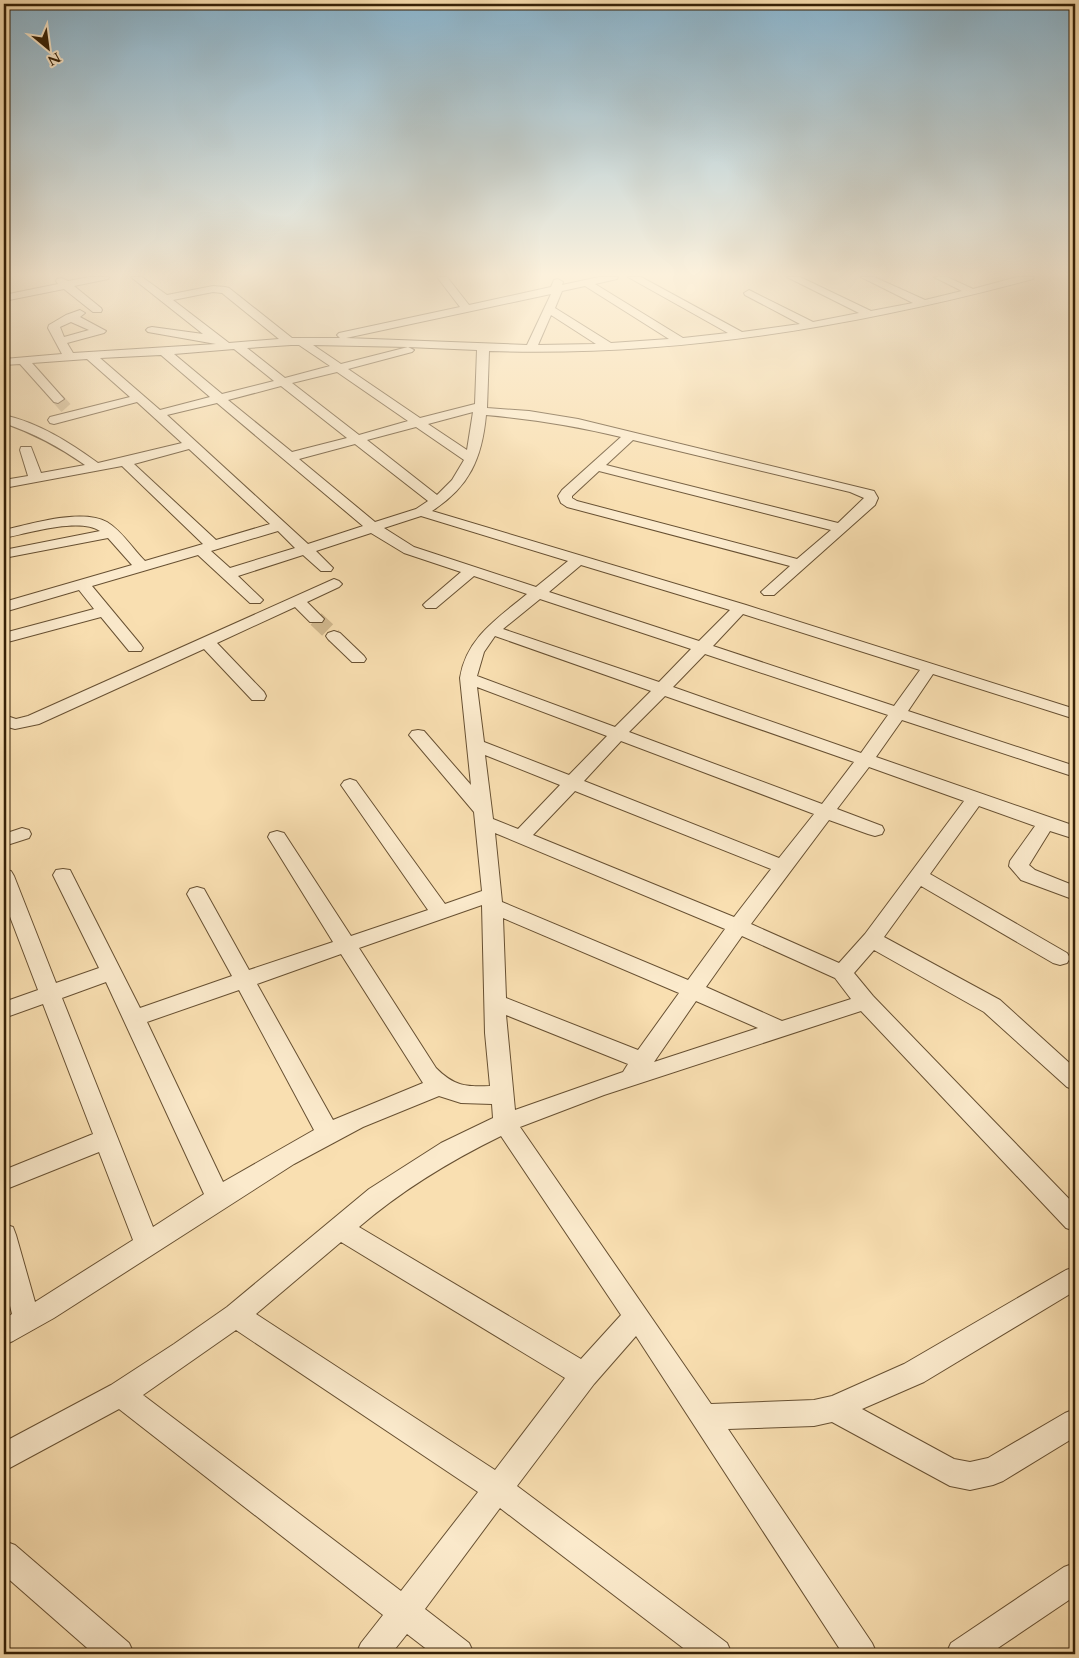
<svg xmlns="http://www.w3.org/2000/svg" width="1079" height="1658" viewBox="0 0 1079 1658" font-family="Cardo,serif">
<style>
.lines{fill:none;stroke-linecap:round;stroke-linejoin:round}
.street-tunnel-far1{stroke:#d2b98f;stroke-width:12;stroke-dasharray:12 6;stroke-linecap:butt}
.street-tunnel{stroke:#d2b98f;stroke-width:16;stroke-dasharray:16 8;stroke-linecap:butt}
.street-casing{stroke:#675032;stroke-width:2}
.street{fill:#fbeacc;fill-rule:evenodd}
</style>
<rect width="100%" height="100%" fill="#f9dfb1"/>
<filter id="stains"><feTurbulence type="fractalNoise" baseFrequency=".004" numOctaves="4"/><feColorMatrix values="0 0 0 0 .2 0 0 0 0 .09 0 0 0 0 .02 0 0 0 .5 -.17"/></filter>
<radialGradient id="worn" r=".72"><stop offset=".6" stop-color="#630" stop-opacity="0"/><stop offset="1" stop-color="#630" stop-opacity=".3"/></radialGradient>
<g class="lines">
<!-- street-tunnel-far1 -->
<path class="street-tunnel-far1" d="M58,399L66,408"/>
<!-- street-tunnel -->
<path class="street-tunnel" d="M316,619L334,636"/>
<defs>
<g id="street">
<path d="M90,277H109L108,279L74,286L101,308L102,310L101,312H93L64,289L4,301V295L58,284L56,281L57,279L61,278L68,281Z"/>
<path d="M131,277H142L167,295L213,286L225,287L229,288L292,338H340L337,335L339,333L460,307L437,277H447L469,305L551,287L554,280L558,279L563,282L562,285L599,277H618L617,279L595,284L683,338L728,333L628,277H641L742,332L800,324L745,295L744,293L749,290L813,322L859,313L787,277H800L871,311L913,303L861,277H874L925,300L962,291L934,277H947L973,289L1017,277H1034L1033,279C854,327 674,357 489,351L487,408L529,411L578,419L874,491L878,498L875,505L774,595H764L761,592L790,566L567,507L561,503L558,496L562,490L621,437C576,426 532,419 486,415C482,459 469,487 432,511L746,605L1075,709V719L933,674L908,711L1075,766V777L902,720L876,757L1075,826V839L1050,831L1029,865L1035,870L1075,886V900L1021,880L1009,866L1010,861L1035,826L979,806L930,874L1067,953L1070,958L1067,963L1060,965L1053,963L921,886L884,937L1000,1000L1075,1068V1090L1067,1087L984,1012L874,950L854,973L873,996L1075,1205V1231L1066,1228L861,1011L604,1095L520,1127L711,1404L814,1400L832,1396L904,1364L1066,1270L1075,1267V1291L924,1382L862,1409L954,1459L970,1462L988,1458L1065,1413L1075,1409V1437L1003,1481L993,1485L970,1490L950,1486L832,1422L814,1426L728,1429L872,1643L877,1654H843L636,1336L594,1384L517,1486L727,1643L732,1654H691L500,1508L425,1609L469,1643L474,1654H433L407,1634L391,1654H356L361,1643L383,1615L119,1409L4,1471V1442L111,1385L174,1344L227,1307L369,1189L441,1143L493,1118L492,1104L461,1103L439,1096L363,1127L294,1164L54,1318L13,1341L4,1345V1319L12,1314L4,1281V1224L13,1227L16,1235L35,1302L133,1240L99,1152L4,1190V1170L93,1134L43,1004L4,1018V1002L38,990L4,901V870L11,871L14,876L56,983L99,968L53,875L56,870L63,869L70,870L140,1008L232,976L187,894L190,889L197,887L204,889L249,970L333,942L268,837L270,833L277,831L284,833L351,936L428,910L341,785L344,781L350,779L356,781L445,904L482,891L474,812L409,735L412,731L418,730L424,731L471,785L460,678C466,638 498,618 527,594L474,576L436,608H426L423,605L426,602L461,572L404,553L371,533L316,551L333,568L331,571H321L303,555L238,576L263,600L260,603H250L198,555L92,586L141,645L143,648L141,651H129L101,617L4,643V633L94,609L79,590L4,612V602L132,565L108,538L4,558V550L100,531C80,517 28,533 4,538V530C30,524 82,508 107,522C122,531 132,548 145,561L203,544L122,466L4,488V480L28,476L20,450L21,447H31L41,473L85,465C58,446 35,434 4,423V415C39,423 69,442 98,463L182,443L137,402L54,424L50,423L48,420L50,417L130,397L87,359L32,363L64,399L58,403L54,402L20,364L4,365V359L62,354L48,328L49,325L66,315L80,310L85,313L80,317L106,331L104,333L67,343L73,353L216,344L148,332L146,330L148,328L152,327L203,334ZM585,286L669,339L611,343L555,308L562,291ZM213,292L222,293L279,339L229,343L173,300ZM551,294L527,345L346,338ZM551,315L596,344L538,345ZM71,322L89,330L64,337L60,327ZM291,345H299L330,366L285,378L247,348ZM313,345L408,347L341,364ZM408,347L477,350L475,404L420,418L348,369L412,352L414,350ZM234,349L274,381L222,394L174,354ZM161,355L210,397L160,410L100,358ZM337,372L408,421L359,435L292,383ZM281,386L347,438L292,452L228,400ZM217,403L363,526L308,544L167,415ZM473,412L467,450L428,424ZM416,427L464,460L452,480L437,495L367,440ZM633,440L850,492L864,498L838,523L606,465ZM355,444L428,501L416,509L375,522L299,459ZM189,449L270,524L216,540L134,464ZM599,471L831,530L797,559L577,501L572,498V496ZM421,516L568,561L536,587L414,547L384,528ZM278,531L295,548L230,568L211,551ZM581,565L730,610L699,641L549,592ZM540,599L691,649L659,682L503,629ZM743,614L920,670L894,706L713,646ZM495,636L651,691L615,727L477,676L484,652ZM705,654L888,715L861,753L673,687ZM477,687L607,736L569,775L484,742ZM665,696L854,762L822,804L629,732ZM621,741L814,814L779,858L584,781ZM485,755L560,785L518,829L493,819ZM869,767L964,801L865,934L839,963L751,924L829,820L868,834L875,836L882,834L884,830L882,826L837,809ZM575,791L771,869L734,917L533,835ZM495,833L725,929L688,980L502,902ZM482,905L485,1033L490,1086C465,1087 454,1086 436,1068L359,948ZM503,918L679,993L638,1050L506,998ZM742,936L835,978L851,999L782,1021L706,987ZM341,954L423,1083L333,1120L257,984ZM106,982L204,1194L153,1227L62,998ZM239,990L314,1130L223,1182L147,1022ZM696,1001L758,1028L654,1062ZM506,1015L628,1064L623,1072L515,1110ZM501,1136L621,1315L581,1359L359,1227C402,1190 450,1161 501,1136ZM341,1242L565,1378L495,1470L256,1314ZM236,1330L478,1492L401,1591L143,1395Z"/>
<path d="M334,579L339,581L342,584L339,587L307,602L324,619L322,622H310L295,607L217,643L264,692L266,696L264,700H252L204,649L39,724L15,729L4,726V715L16,719L28,716Z"/>
<path d="M334,631L340,633L364,656L366,659L364,662H352L328,639L326,636L328,633Z"/>
<path d="M22,828L29,830L31,834L29,838L4,846V834Z"/>
<path d="M4,1541L15,1545L129,1643L134,1654H94L4,1575Z"/>
<path d="M1075,1563V1596L989,1654H946L951,1643L1064,1567Z"/>
</g>
</defs>
<!-- street casing -->
<use href="#street" class="street-casing"/>
<!-- street -->
<use href="#street" class="street"/>
</g>
<!-- sky -->
<linearGradient id="sky" x2="0" y2="1"><stop stop-color="#8ab7d2"/><stop offset="0.54" stop-color="#fcf1dc"/><stop offset="1" stop-color="#fcf1dc" stop-opacity="0"/></linearGradient>
<rect width="1079" height="509" fill="url(#sky)"/>
<!-- margin -->
<rect width="1079" height="1658" fill="none" stroke="#f9dfb1" stroke-width="20"/>
<rect x="5" y="5" width="1069" height="1648" fill="none" stroke="#362107" stroke-width="2.5"/>
<rect x="10" y="10" width="1059" height="1638" fill="none" stroke="#362107"/>
<!-- north arrow -->
<g transform="translate(48 48) rotate(151)" stroke="#fbeacc" stroke-width="4" paint-order="stroke">
<path d="M0-4L9 19L0 12L-9 19Z" fill="#362107"/>
<text y="-8" font-size="14" font-weight="bold" text-anchor="middle" fill="#362107">N</text>
</g>
<rect width="100%" height="100%" filter="url(#stains)"/>
<rect width="100%" height="100%" fill="url(#worn)"/>
</svg>
